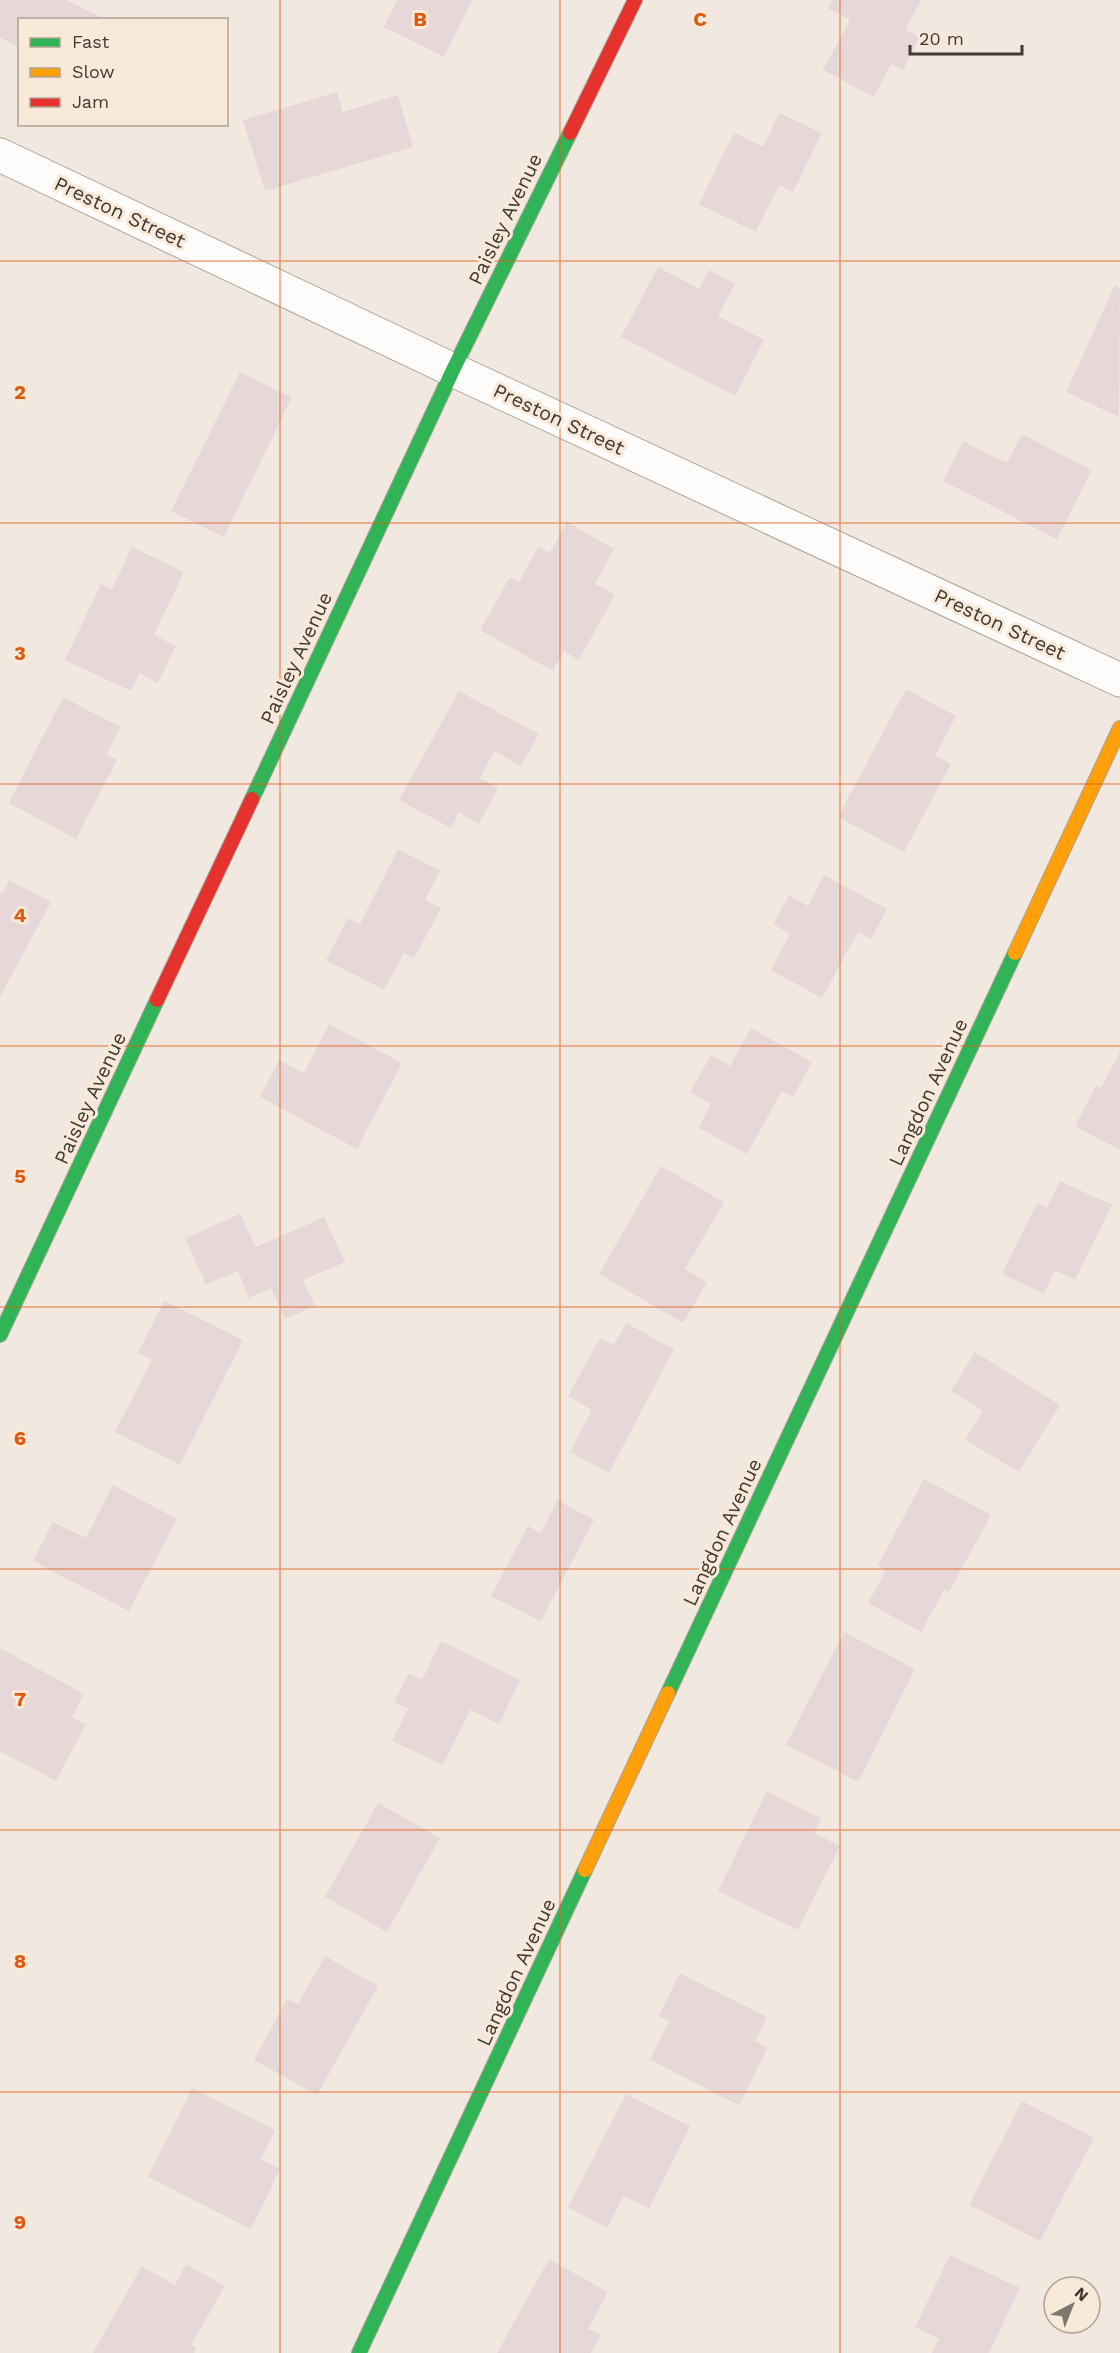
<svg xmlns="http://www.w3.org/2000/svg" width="1120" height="2353" viewBox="0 0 1120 2353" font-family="'Work Sans',sans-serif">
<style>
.building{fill:#e8d7d9}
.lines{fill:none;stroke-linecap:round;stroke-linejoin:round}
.street-casing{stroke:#aaa49d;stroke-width:35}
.fast-casing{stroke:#aaa49d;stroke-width:16}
.slow-casing{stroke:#aaa49d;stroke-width:16}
.jam-casing{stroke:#aaa49d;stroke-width:16}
.street{stroke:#fdfcfa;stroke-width:33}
.fast{stroke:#30b455;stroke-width:14}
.slow{stroke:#ff9f0a;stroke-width:14}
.jam{stroke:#e5322d;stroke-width:14}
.grid{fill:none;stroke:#e0570e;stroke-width:1.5;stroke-opacity:0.55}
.labels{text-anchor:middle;stroke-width:6;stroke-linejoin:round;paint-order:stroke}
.street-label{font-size:20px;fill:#403a34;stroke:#f9e9d8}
.grid-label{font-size:20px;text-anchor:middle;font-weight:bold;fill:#e0570e;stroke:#f9e9d8;stroke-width:6;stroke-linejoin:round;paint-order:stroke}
</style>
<rect width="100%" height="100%" fill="#f1e9e0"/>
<!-- building -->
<g class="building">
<path d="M0,0H66L106,20H20V47L0,38Z"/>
<path d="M397,0H472L444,57L384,27Z"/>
<path d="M832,0H921L905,30L920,37L903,70L891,64L874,97L823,70L850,20L828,8Z"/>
<path d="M337,92L343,112L398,95L413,147L265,191L243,120Z"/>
<path d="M779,113L822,133L793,192L779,185L756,232L699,204L734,132L763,147Z"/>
<path d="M658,267L699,289L709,270L735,284L718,316L764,340L735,396L621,337Z"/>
<path d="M1115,285L1120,288L1119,417L1066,392Z"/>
<path d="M240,372L292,397L224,537L171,511Z"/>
<path d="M1022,434L1092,470L1057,539L943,481L963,441L1007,463Z"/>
<path d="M567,522L614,549L595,584L615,595L579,660L564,651L553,671L480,630L510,577L519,582L538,547L550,553Z"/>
<path d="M132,547L184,572L154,635L176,646L158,683L139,673L131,691L65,660L101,584L112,589Z"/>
<path d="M906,689L956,716L935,756L951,764L904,852L838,817Z"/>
<path d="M459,691L539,734L521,766L494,751L480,778L498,788L479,824L459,812L451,828L399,800Z"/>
<path d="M63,697L120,727L106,755L117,760L76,839L9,803Z"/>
<path d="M398,849L440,871L425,900L441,908L414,958L404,953L384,990L326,960L348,918L360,924Z"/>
<path d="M824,875L887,909L871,939L858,932L822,998L771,970L790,934L773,924L789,895L808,906Z"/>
<path d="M9,880L51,902L0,997V891L3,893Z"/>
<path d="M329,1024L402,1063L357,1149L260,1097L279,1060L304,1073Z"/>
<path d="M751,1028L812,1062L793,1097L782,1091L747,1154L699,1128L711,1104L690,1092L711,1055L730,1066Z"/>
<path d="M1120,1052V1150L1075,1126L1096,1086L1101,1088Z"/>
<path d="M661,1166L724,1202L685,1269L707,1282L683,1323L599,1274Z"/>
<path d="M1060,1181L1112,1205L1075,1280L1055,1270L1044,1294L1002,1274L1037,1203L1047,1208Z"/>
<path d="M240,1214L256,1247L324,1217L345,1262L303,1280L315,1306L285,1319L271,1288L249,1298L238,1271L206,1285L185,1238Z"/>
<path d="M164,1301L243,1340L180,1465L115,1432L152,1360L138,1353Z"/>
<path d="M626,1323L674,1349L609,1473L570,1452L592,1410L568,1396L600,1338L614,1345Z"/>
<path d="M975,1352L1060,1405L1019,1472L965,1440L983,1411L951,1391Z"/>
<path d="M924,1479L991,1515L949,1592L944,1590L921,1632L868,1603L886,1570L878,1565Z"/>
<path d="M113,1485L177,1519L129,1611L33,1561L53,1522L86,1538Z"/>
<path d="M557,1500L594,1520L541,1621L491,1596L528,1526L541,1533Z"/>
<path d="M844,1632L915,1669L858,1782L786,1745Z"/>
<path d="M441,1641L520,1680L499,1724L470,1710L443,1765L392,1741L408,1709L394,1702L409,1673L422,1680Z"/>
<path d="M0,1648L84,1694L72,1717L86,1724L56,1781L0,1751Z"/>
<path d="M767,1791L821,1818L814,1833L840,1846L798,1930L718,1891Z"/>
<path d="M378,1803L440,1838L387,1932L325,1897Z"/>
<path d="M325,1956L378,1986L317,2095L254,2060L287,1999L298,2004Z"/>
<path d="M680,1973L767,2017L755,2041L768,2048L739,2105L650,2060L669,2021L659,2016Z"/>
<path d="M192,2088L275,2130L261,2159L280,2169L251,2229L148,2177Z"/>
<path d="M626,2094L690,2126L649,2208L623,2196L607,2228L568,2207Z"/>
<path d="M1022,2101L1094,2138L1040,2241L969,2205Z"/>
<path d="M950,2255L1020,2288L989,2353H932L939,2339L915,2327Z"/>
<path d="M549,2259L608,2292L588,2329L601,2335L591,2353H497Z"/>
<path d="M186,2264L225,2286L191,2345L196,2348L194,2353H93L142,2266L175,2285Z"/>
</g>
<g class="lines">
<defs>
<path id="street" d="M0,155L453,370L1120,680"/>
<g id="fast">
<path d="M252,799L453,370L570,133"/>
<path d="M0,1335L157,1000"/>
<path d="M668,1693L1015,953"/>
<path d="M359,2353L585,1870"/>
</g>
<g id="slow">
<path d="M1015,953L1120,728"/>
<path d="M585,1870L668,1693"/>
</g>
<g id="jam">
<path d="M570,133L635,0"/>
<path d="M157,1000L252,799"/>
</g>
</defs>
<!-- street casing -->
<use href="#street" class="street-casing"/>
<!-- fast casing -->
<use href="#fast" class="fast-casing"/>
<!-- slow casing -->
<use href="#slow" class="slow-casing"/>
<!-- jam casing -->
<use href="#jam" class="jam-casing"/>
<!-- street -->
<use href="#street" class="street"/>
<!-- fast -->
<use href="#fast" class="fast"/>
<!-- slow -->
<use href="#slow" class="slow"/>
<!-- jam -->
<use href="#jam" class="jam"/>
</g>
<!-- grid -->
<path class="grid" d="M280,0V2353M560,0V2353M840,0V2353M0,261H1120M0,523H1120M0,784H1120M0,1046H1120M0,1307H1120M0,1569H1120M0,1830H1120M0,2092H1120"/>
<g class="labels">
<!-- street labels -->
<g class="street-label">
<text transform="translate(120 212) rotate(25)" y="7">Preston Street</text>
<text transform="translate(505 219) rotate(-64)" y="7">Paisley Avenue</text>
<text transform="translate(559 419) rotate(25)" y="7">Preston Street</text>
<text transform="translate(1000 624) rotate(25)" y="7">Preston Street</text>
<text transform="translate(296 658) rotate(-65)" y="7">Paisley Avenue</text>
<text transform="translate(928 1092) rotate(-65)" y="7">Langdon Avenue</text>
<text transform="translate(90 1098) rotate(-65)" y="7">Paisley Avenue</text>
<text transform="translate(722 1532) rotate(-65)" y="7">Langdon Avenue</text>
<text transform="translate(516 1972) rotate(-65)" y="7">Langdon Avenue</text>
</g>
</g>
<g class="grid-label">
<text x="420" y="26">B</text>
<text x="700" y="26">C</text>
<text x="20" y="399">2</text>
<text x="20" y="660">3</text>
<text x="20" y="922">4</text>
<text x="20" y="1183">5</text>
<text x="20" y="1445">6</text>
<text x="20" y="1706">7</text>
<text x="20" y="1968">8</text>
<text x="20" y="2229">9</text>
</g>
<!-- legend -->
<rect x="18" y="18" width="210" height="108" fill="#f9e9d8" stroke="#afa396" stroke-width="1.5"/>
<rect x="30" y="38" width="30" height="9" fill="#30b455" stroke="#afa396" stroke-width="1.5"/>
<text x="72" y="48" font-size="18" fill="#403a34">Fast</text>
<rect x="30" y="68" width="30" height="9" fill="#ff9f0a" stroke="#afa396" stroke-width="1.5"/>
<text x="72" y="78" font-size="18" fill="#403a34">Slow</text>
<rect x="30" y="98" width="30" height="9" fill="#e5322d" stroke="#afa396" stroke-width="1.5"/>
<text x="72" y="108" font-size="18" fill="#403a34">Jam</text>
<!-- north arrow -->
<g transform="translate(1072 2305) rotate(42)"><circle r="28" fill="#f9e9d8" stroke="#afa396" stroke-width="1.5"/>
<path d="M0-4.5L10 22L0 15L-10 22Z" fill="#7e7770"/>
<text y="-9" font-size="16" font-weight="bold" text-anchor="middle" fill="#403a34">N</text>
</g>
<!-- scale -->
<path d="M910 45v9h112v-9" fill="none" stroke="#403a34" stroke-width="3"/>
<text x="919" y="45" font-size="18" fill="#403a34" stroke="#f9e9d8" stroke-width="4.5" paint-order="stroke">20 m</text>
</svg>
